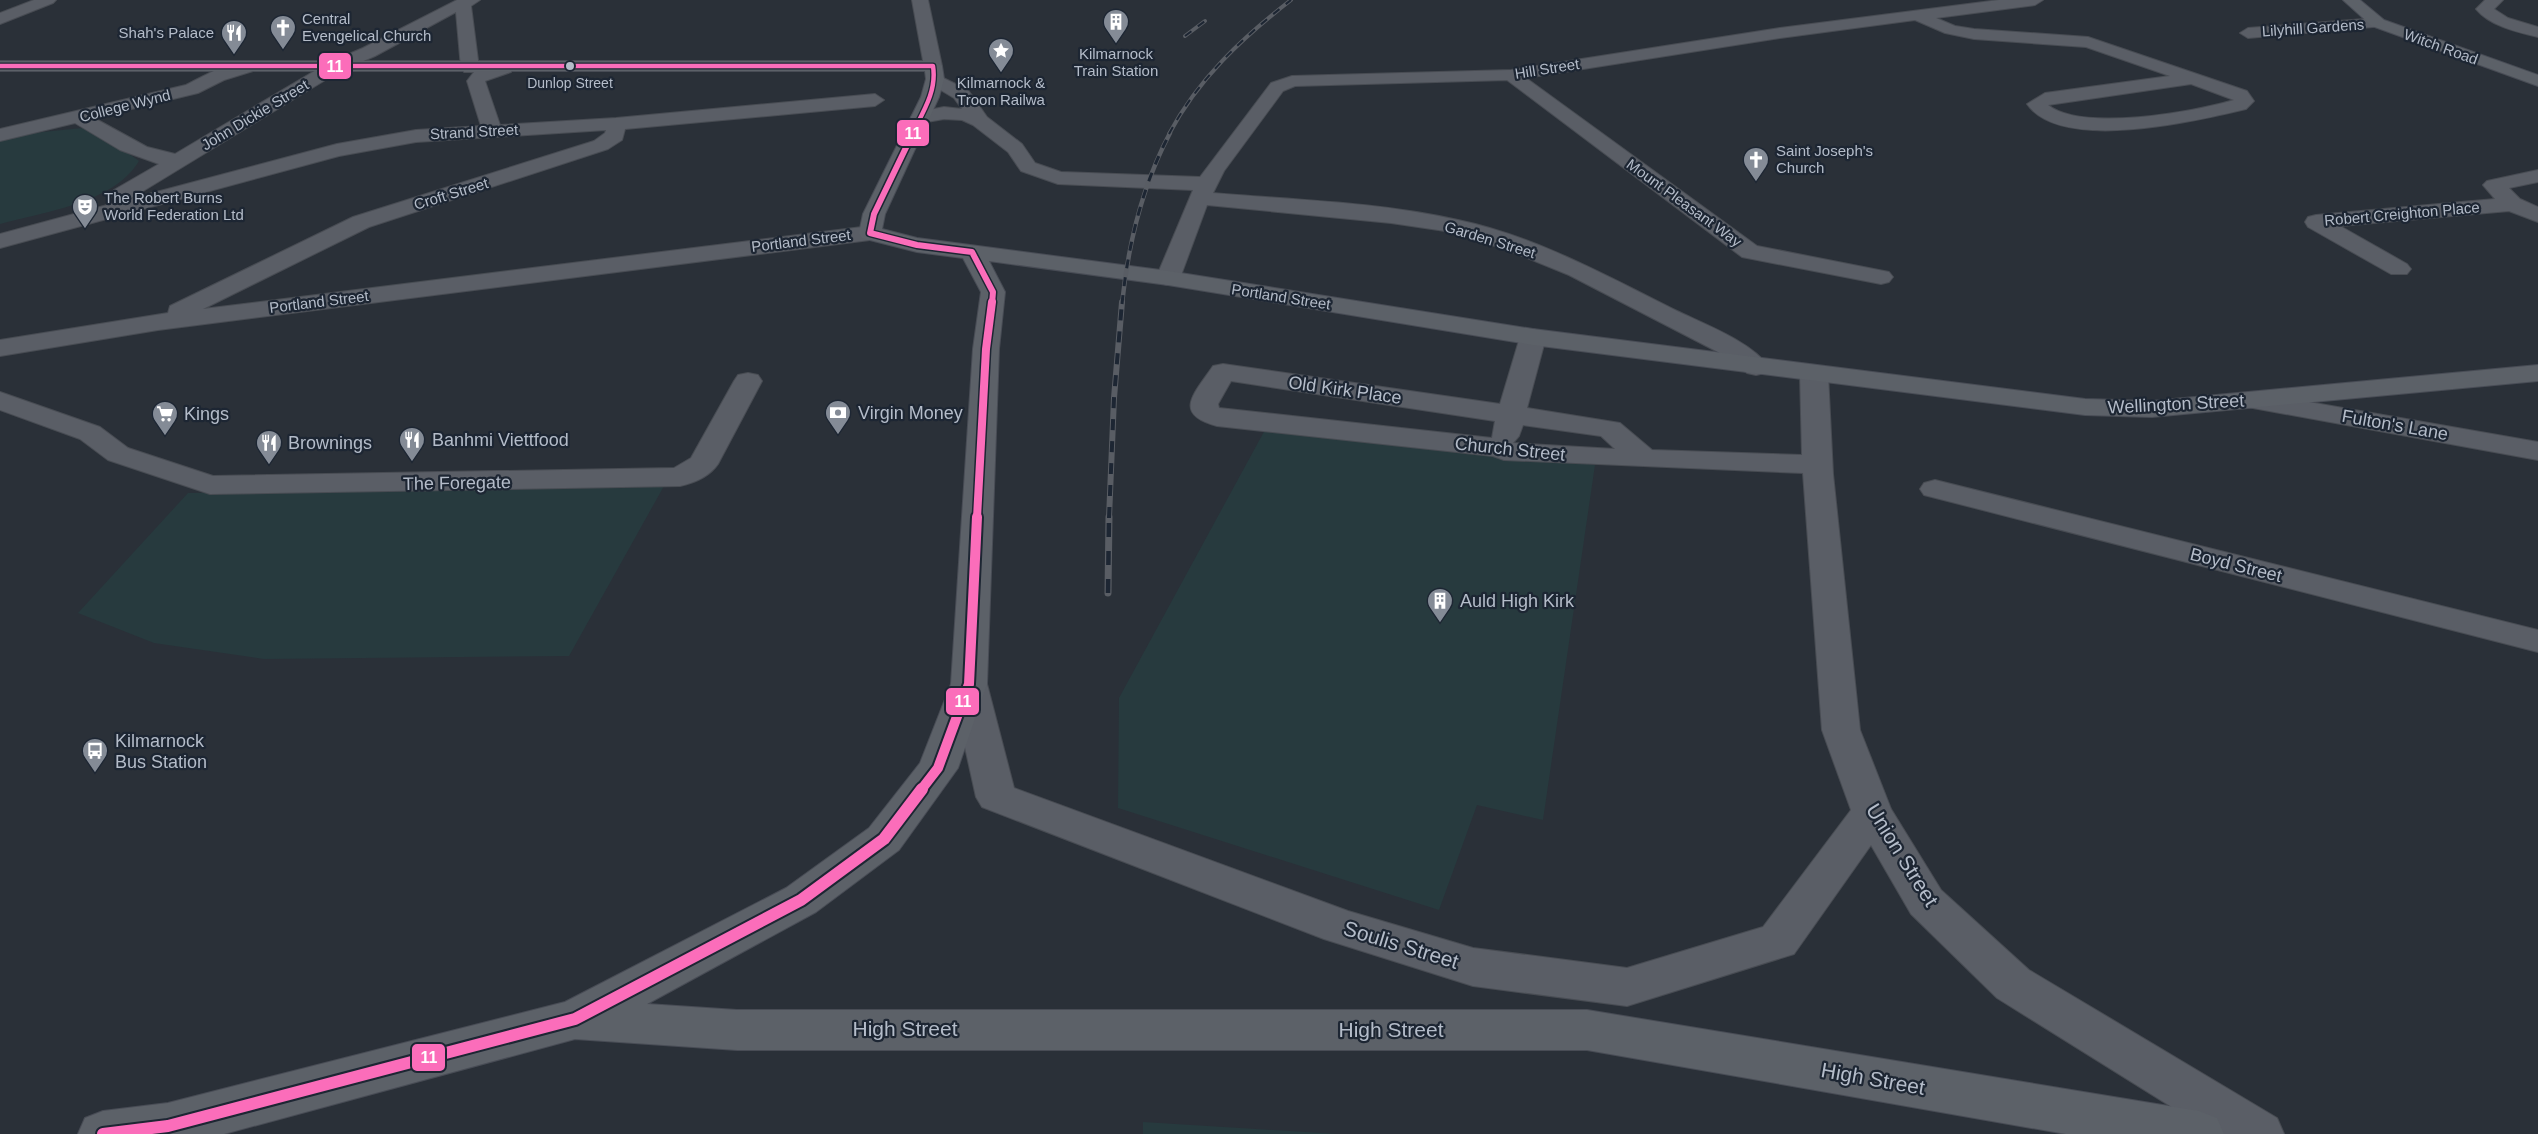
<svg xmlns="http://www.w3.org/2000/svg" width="2538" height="1134" viewBox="0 0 2538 1134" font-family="Helvetica,sans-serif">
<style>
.green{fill:#273a3e}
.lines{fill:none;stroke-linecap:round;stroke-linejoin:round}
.minor-casing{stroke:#484c53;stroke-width:2}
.major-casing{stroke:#484c55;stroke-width:2}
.minor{fill:#5a5e66;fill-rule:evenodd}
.major{fill:#5c6168;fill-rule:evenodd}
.rail-far3-casing{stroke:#595d64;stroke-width:4}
.rail-far2-casing{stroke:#595d64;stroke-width:4.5}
.rail-far1-casing{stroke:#595d64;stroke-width:6}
.rail-casing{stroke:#595d64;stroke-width:7}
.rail-far3{stroke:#1d2633;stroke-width:2;stroke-dasharray:8;stroke-linecap:butt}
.rail-far2{stroke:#1d2633;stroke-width:3;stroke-dasharray:9;stroke-linecap:butt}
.rail-far1{stroke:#1d2633;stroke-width:4;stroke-dasharray:11;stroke-linecap:butt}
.rail{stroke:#1d2633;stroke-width:4.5;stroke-dasharray:14;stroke-linecap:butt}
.bus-1-far4-casing{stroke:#1d2633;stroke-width:7}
.bus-1-far3-casing{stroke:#1d2633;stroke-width:9}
.bus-1-far2-casing{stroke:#1d2633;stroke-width:11}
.bus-1-far1-casing{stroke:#1d2633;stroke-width:14}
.bus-1-casing{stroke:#1d2633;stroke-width:16}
.bus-1-far4{stroke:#fb6dba;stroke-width:4.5}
.bus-1-far3{stroke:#fb6dba;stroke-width:6}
.bus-1-far2{stroke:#fb6dba;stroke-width:8}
.bus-1-far1{stroke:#fb6dba;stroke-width:10}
.bus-1{stroke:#fb6dba;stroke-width:12}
.bus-dot{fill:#b4bcc9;stroke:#1d2633;stroke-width:2}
.labels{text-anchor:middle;stroke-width:4.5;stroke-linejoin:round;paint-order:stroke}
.far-bus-label{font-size:14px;fill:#b4bcc9;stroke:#1d2633}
.far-poi-label{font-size:15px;fill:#b4bcc9;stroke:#1d2633;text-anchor:start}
.far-street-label{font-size:15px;fill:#b4bcc9;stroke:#1d2633}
.street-label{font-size:18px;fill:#b4bcc9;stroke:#1d2633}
.poi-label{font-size:18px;fill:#b4bcc9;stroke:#1d2633;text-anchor:start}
.near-street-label{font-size:21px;fill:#b4bcc9;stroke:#1d2633}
.line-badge{stroke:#1d2633;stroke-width:2}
.badge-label{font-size:16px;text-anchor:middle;font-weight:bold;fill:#fff}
</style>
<rect width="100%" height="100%" fill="#2a3038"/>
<!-- green -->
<g class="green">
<path d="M92,127L139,161C114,203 44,212 0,224V140L23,134Z"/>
<path d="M1266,428L1504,451L1595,465L1543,820L1477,805L1439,910L1118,808L1119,698Z"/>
<path d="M664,486L569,656L264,659L154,643L78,613L188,493Z"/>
<path d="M1143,1122L1337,1134H1143Z"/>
</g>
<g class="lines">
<defs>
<g id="minor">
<path d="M34,0H56L53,3L0,24V13Z"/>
<path d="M457,0H480L471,6L479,68L476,71L505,63L514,68L511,72L485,81L500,125L616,118L875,94L884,100L875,106L625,129L622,140L608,149L369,227L203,309L870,226L878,228L881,233L878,238L870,240L158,330L0,356V340L168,313L170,306L353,217L594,141L605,133L606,130L416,142L339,156L0,248V234L122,201L114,200L111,195L114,190L159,164L120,150L75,123L0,141V129L186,85C204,76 233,58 253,63L256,67L253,71L224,80L198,93L94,118L147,147L175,154L328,63L363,48ZM456,12L461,68L464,72H474L467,81L481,126L416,130L337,144L130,199L340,71L375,56Z"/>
<path d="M912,0H928L942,66L939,70H927L924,66Z"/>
<path d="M1999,0H2043L2035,5L1936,18L1955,26L1974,29L2088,37L2247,91L2254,101L2246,109C2196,121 2061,153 2027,104L2045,93L2170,76L2086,47L1974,39L1945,33L1915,20L1780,38L1526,78L1757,246L1889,272L1893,277L1889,282L1881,284L1742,257L1507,80L1295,86L1283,91L1224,171L1213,193C1294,200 1378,202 1458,220C1535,236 1607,276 1677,311C1704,324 1752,342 1769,367L1765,373L1756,375L1747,373L1718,352L1569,275L1510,251L1452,232L1391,223L1207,205L1180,278L1177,283L1168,285L1159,283L1156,278L1193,190L1058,184L1021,171L1008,152L973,125L962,120L944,119L921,123L911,117L914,113L944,107L962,109L954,98L929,83L926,79L929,75L935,74L968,90L987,117L1022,144L1035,163L1061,172L1200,177L1271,83L1292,76L1511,70L1780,28ZM2191,84L2234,100C2193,112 2082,132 2048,105Z"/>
<path d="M2485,0H2503L2494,9L2508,18L2538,27V37C2517,32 2490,26 2476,9Z"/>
<path d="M2378,18L2386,23L2384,26L2248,38L2240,33L2248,28Z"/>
<path d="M2538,170V182L2509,188L2520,199L2538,207V222L2509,211L2340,226L2407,264L2411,269L2407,274H2391L2308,227L2305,222L2308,217L2316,215L2495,199L2483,185L2487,181Z"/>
<path d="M1533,329L1542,332L1546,337L1527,408L1620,423L1652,450L1802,455L1800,374L1804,368L1814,366L1824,368L1828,374L1833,474L1860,730L1891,809L1941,890L2029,970L2277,1118L2284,1134H2215L1997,998L1911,914L1871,845L1794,954L1627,1006L1473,986L1324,939L982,807L976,797L951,684L956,675L969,672L982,675L987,684L1014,788L1348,911L1473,948L1627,968L1763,927L1851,810L1822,730L1803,473L1504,460L1493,456L1217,426C1172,414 1194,394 1213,366L1223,364L1500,404L1520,337L1524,332ZM1231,381L1495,421L1492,438L1219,408L1218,404ZM1523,425L1601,436L1615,449L1513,443L1519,436Z"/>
<path d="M748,373L758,375L762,381L718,464C710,476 694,483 680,486L210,494L108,460L80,439L0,410V392L100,427L128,448L213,476L674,468L691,458L734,381L738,375Z"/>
<path d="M2252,392L2538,442V460L2242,406L2238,400L2242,394Z"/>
<path d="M1935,480L2538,630V652L1924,495L1920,489L1924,483Z"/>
</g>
<g id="major">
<path d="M2343,0H2360L2384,20L2538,75V86L2372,26Z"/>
<path d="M0,61H933L942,66L944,79L939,97L885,214L882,229L917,238L1168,271L1533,329L2085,399L2152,401L2538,365V381L2152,417L2085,415L1533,345L1168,285L989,261L1005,292L999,349L987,684L958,768L899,850L816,912L647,1004L737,1010H1587L2199,1111L2217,1118L2224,1134H2066L1587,1050H737L575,1039L224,1134H78L85,1118L103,1111L168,1103L565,1002L786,888L869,828L920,763L951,684L973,349L981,292L963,258L917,252L862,238L859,233L863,214L921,97L926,79L925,71H0Z"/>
</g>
</defs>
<!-- minor casing -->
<use href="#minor" class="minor-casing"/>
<!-- major casing -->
<use href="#major" class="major-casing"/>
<!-- minor -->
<use href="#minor" class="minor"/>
<!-- major -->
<use href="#major" class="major"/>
<defs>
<g id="rail-far3">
<path d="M1185,36L1205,21"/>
<path d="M1169,134C1198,79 1242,38 1291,0"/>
</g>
<path id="rail-far2" d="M1122,304C1128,245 1142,186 1170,133"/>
<path id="rail-far1" d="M1109,518L1114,398L1122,302"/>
<path id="rail" d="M1108,593L1109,517"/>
</defs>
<!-- rail-far3 casing -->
<use href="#rail-far3" class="rail-far3-casing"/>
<!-- rail-far2 casing -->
<use href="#rail-far2" class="rail-far2-casing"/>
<!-- rail-far1 casing -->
<use href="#rail-far1" class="rail-far1-casing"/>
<!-- rail casing -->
<use href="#rail" class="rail-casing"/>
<!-- rail-far3 -->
<use href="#rail-far3" class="rail-far3"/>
<!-- rail-far2 -->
<use href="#rail-far2" class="rail-far2"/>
<!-- rail-far1 -->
<use href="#rail-far1" class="rail-far1"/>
<!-- rail -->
<use href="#rail" class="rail"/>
<defs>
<path id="bus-1-far4" d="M0,66H933C937,91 923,112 912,134"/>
<path id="bus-1-far3" d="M913,133L874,214L870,233L917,245L972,252L993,292L992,304"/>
<path id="bus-1-far2" d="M977,518L986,349L992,302"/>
<path id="bus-1-far1" d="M921,790L938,768L969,684L977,517"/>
<path id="bus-1" d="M103,1134L168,1126L575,1019L801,900L884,839L922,789"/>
</defs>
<!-- bus-1-far4 casing -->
<use href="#bus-1-far4" class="bus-1-far4-casing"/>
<!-- bus-1-far3 casing -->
<use href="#bus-1-far3" class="bus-1-far3-casing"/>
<!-- bus-1-far2 casing -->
<use href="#bus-1-far2" class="bus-1-far2-casing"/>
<!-- bus-1-far1 casing -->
<use href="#bus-1-far1" class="bus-1-far1-casing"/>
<!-- bus-1 casing -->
<use href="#bus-1" class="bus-1-casing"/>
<!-- bus-1-far4 -->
<use href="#bus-1-far4" class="bus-1-far4"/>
<!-- bus-1-far3 -->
<use href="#bus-1-far3" class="bus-1-far3"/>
<!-- bus-1-far2 -->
<use href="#bus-1-far2" class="bus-1-far2"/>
<!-- bus-1-far1 -->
<use href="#bus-1-far1" class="bus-1-far1"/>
<!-- bus-1 -->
<use href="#bus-1" class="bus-1"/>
</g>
<!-- icons -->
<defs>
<symbol id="building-pin" viewBox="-11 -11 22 30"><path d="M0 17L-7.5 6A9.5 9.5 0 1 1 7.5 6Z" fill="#848b96" stroke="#1d2633"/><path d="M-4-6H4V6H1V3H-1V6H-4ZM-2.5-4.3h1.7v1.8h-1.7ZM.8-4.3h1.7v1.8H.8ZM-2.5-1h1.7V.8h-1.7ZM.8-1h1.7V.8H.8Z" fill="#fff"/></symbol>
<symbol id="church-pin" viewBox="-11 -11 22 30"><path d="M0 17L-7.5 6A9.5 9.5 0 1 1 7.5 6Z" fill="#848b96" stroke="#1d2633"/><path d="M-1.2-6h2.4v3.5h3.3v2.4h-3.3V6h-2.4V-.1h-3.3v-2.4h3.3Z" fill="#fff"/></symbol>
<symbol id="restaurant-pin" viewBox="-11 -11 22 30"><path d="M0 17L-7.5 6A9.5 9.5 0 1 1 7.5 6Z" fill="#848b96" stroke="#1d2633"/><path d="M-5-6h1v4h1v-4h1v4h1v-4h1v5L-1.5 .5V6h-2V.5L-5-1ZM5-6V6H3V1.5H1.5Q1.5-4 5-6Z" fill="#fff"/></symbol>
<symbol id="sight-pin" viewBox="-11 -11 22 30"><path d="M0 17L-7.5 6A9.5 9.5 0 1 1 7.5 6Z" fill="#848b96" stroke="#1d2633"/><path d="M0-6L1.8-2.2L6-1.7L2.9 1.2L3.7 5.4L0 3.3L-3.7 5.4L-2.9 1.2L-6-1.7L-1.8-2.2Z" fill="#fff"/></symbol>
<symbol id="theatre-pin" viewBox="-11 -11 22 30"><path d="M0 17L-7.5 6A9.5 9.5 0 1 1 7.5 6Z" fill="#848b96" stroke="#1d2633"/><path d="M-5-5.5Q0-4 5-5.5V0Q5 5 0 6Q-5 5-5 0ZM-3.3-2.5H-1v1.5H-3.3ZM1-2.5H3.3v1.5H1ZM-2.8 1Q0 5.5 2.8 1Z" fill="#fff"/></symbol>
<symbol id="bank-pin" viewBox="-11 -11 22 30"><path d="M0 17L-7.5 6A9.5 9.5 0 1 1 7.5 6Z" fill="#848b96" stroke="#1d2633"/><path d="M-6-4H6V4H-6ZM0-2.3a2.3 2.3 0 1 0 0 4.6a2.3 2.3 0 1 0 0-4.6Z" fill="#fff"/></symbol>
<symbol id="supermarket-pin" viewBox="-11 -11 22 30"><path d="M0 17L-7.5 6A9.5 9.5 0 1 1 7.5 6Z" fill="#848b96" stroke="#1d2633"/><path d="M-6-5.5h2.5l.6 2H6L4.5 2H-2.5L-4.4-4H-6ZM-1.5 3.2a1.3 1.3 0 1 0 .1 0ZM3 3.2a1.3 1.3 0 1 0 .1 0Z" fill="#fff"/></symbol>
<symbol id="bus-pin" viewBox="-11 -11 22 30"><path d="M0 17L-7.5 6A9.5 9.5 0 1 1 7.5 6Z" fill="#848b96" stroke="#1d2633"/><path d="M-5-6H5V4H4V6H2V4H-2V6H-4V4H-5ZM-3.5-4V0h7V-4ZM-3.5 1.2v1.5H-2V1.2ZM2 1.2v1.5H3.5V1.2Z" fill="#fff"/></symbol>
</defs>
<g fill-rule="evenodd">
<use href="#building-pin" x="1101" y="7" width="30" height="40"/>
<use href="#church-pin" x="268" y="13" width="30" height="40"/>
<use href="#restaurant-pin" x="219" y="18" width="30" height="40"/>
<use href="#sight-pin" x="986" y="36" width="30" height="40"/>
<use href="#church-pin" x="1741" y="145" width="30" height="40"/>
<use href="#theatre-pin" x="70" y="192" width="30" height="40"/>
<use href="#bank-pin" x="823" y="398" width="30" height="40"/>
<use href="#supermarket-pin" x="150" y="399" width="30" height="40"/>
<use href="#restaurant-pin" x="397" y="425" width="30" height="40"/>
<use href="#restaurant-pin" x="254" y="428" width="30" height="40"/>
<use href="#building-pin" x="1425" y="586" width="30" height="40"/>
<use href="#bus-pin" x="80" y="736" width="30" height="40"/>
</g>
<!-- markers -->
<circle class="bus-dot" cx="570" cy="66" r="5"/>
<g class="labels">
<!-- far-bus labels -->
<g class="far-bus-label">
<text x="570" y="88">Dunlop Street</text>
</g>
<!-- far-poi labels -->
<g class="far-poi-label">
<text x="302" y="24">Central<tspan x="302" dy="17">Evengelical Church</tspan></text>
<text x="214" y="38" text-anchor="end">Shah's Palace</text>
<text x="1116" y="59" text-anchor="middle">Kilmarnock<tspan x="1116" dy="17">Train Station</tspan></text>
<text x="1001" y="88" text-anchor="middle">Kilmarnock &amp;<tspan x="1001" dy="17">Troon Railwa</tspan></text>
<text x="1776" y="156">Saint Joseph's<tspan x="1776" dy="17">Church</tspan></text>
<text x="104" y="203">The Robert Burns<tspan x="104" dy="17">World Federation Ltd</tspan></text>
</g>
<!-- far-street labels -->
<g class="far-street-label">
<text transform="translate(2313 28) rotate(-4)" y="5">Lilyhill Gardens</text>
<text transform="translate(2441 47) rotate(20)" y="5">Witch Road</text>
<text transform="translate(1547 69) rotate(-9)" y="5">Hill Street</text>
<text transform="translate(125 106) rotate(-14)" y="5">College Wynd</text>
<text transform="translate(255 115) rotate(-31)" y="5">John Dickie Street</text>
<text transform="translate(474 132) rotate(-3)" y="5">Strand Street</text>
<text transform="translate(451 194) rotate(-17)" y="5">Croft Street</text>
<text transform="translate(1684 203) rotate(36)" y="5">Mount Pleasant Way</text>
<text transform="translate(2402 214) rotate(-5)" y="5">Robert Creighton Place</text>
<text transform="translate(1490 240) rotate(17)" y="5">Garden Street</text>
<text transform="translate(801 241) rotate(-7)" y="5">Portland Street</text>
<text transform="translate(1281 297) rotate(9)" y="5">Portland Street</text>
<text transform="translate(319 302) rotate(-7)" y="5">Portland Street</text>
</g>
<!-- street labels -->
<g class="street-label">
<text transform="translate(1345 390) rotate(8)" y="6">Old Kirk Place</text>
<text transform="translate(2176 404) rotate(-3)" y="6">Wellington Street</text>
<text transform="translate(2395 425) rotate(10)" y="6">Fulton's Lane</text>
<text transform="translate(1510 449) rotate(6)" y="6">Church Street</text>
<text transform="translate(457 483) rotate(-1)" y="6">The Foregate</text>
<text transform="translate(2236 565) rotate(14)" y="6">Boyd Street</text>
</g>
<!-- poi labels -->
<g class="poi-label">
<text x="858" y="419">Virgin Money</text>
<text x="184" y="420">Kings</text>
<text x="432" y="446">Banhmi Viettfood</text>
<text x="288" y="449">Brownings</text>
<text x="1460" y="607">Auld High Kirk</text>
<text x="115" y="747">Kilmarnock<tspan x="115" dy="21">Bus Station</tspan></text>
</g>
<!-- near-street labels -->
<g class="near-street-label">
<text transform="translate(1902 855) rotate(58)" y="7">Union Street</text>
<text transform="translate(1401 945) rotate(17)" y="7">Soulis Street</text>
<text x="905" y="1036">High Street</text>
<text x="1391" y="1037">High Street</text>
<text transform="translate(1873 1079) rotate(10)" y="7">High Street</text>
</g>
</g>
<g class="line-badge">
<rect x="318" y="52" width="34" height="28" rx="6" fill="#fb6dba"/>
<rect x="896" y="119" width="34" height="28" rx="6" fill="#fb6dba"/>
<rect x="945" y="687" width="35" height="29" rx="6" fill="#fb6dba"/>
<rect x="411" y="1043" width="35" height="29" rx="6" fill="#fb6dba"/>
</g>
<g class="badge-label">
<text x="335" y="72">11</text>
<text x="913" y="139">11</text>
<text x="963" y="707">11</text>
<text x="429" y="1063">11</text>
</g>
</svg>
